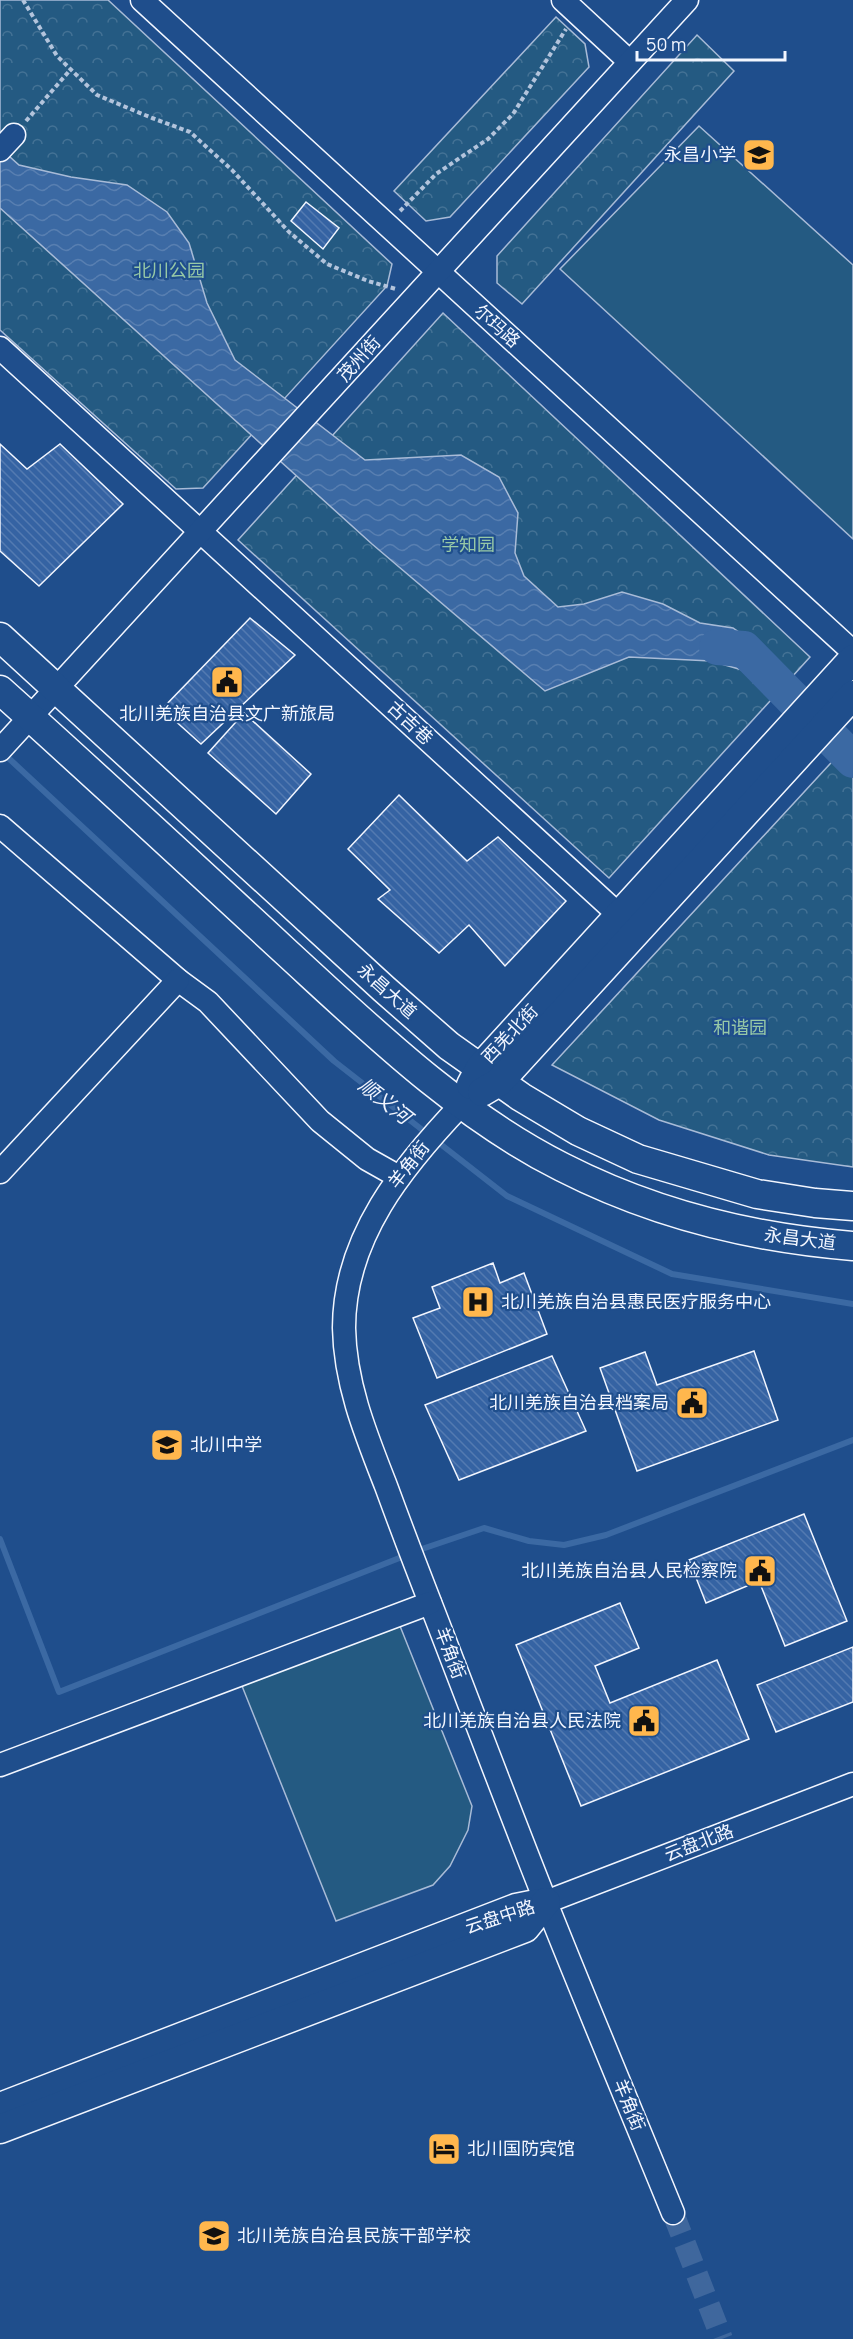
<svg xmlns="http://www.w3.org/2000/svg" width="853" height="2339" viewBox="0 0 853 2339" font-family="Manrope,'Noto Sans SC',sans-serif">
<style>
.forest{fill:url(#forest-crowns);stroke:#a8bbd7;stroke-width:1.5}
.garden{fill:#245a82;stroke:#a8bbd7;stroke-width:1.5}
.water{fill:url(#water-waves);stroke:#a8bbd7;stroke-width:1.5}
.lines{fill:none;stroke-linecap:round;stroke-linejoin:round}
.stream{stroke:#3b69a3;stroke-width:6}
.river{stroke:#3b69a3;stroke-width:36}
.building{fill:url(#building-back-hatch);stroke:#f2f6ff;stroke-width:1.5}
.minor-tunnel{stroke:#3f679d;stroke-width:22;stroke-dasharray:22 11;stroke-linecap:butt}
.minor-casing{stroke:#f2f6ff;stroke-width:25}
.major-casing{stroke:#f2f6ff;stroke-width:31}
.path{stroke:#b3c4dc;stroke-width:4;stroke-dasharray:4.5 3;stroke-linecap:butt}
.minor{stroke:#1f4e8c;stroke-width:22}
.major{stroke:#1f4e8c;stroke-width:28}
.labels{text-anchor:middle;stroke-width:4.5;stroke-linejoin:round;paint-order:stroke}
.poi-label{font-size:18px;fill:#f2f6ff;stroke:#1f4e8c;text-anchor:end}
.park-label{font-size:18px;fill:#97c8a6;stroke:#1f4e8c}
.street-label{font-size:18px;fill:#f2f6ff;stroke:#1f4e8c}
.water-label{font-size:20px;font-style:italic;fill:#f2f6ff;stroke:#1f4e8c}
</style>
<defs>
<pattern id="forest-crowns" width="20" height="18" patternUnits="userSpaceOnUse" patternTransform="scale(1.5)"><rect width="20" height="18" fill="#245a82"/><path d="M2 6a3 3 0 1 1 6 0M12 15a3 3 0 1 1 6 0" fill="none" stroke="#447295"/></pattern>
<pattern id="water-waves" width="16" height="10" patternUnits="userSpaceOnUse" patternTransform="scale(1.5)"><rect width="16" height="10" fill="#3b69a3"/><path d="M0 5q4-4 8 0t8 0" fill="none" stroke="#587fb1"/></pattern>
<pattern id="building-back-hatch" width="6" height="6" patternUnits="userSpaceOnUse" patternTransform="scale(1.5)"><rect width="6" height="6" fill="#3563a3"/><path d="M-1 5l2 2M0 0l6 6M5-1l2 2" fill="none" stroke="#537ab1"/></pattern>
</defs>
<rect width="100%" height="100%" fill="#1f4e8c"/>
<!-- forest -->
<g class="forest">
<path d="M0,0H108L392,264L387,286L203,488L176,489L0,330Z"/>
<path d="M556,17L585,44L589,67L450,217L426,221L394,191Z"/>
<path d="M697,35L734,71L522,304L497,283V256Z"/>
<path d="M443,313L810,657L609,878L238,540Z"/>
<path d="M853,739V1167L769,1155L659,1120L552,1065Z"/>
</g>
<!-- garden -->
<g class="garden">
<path d="M699,126L853,265V539L560,269Z"/>
<path d="M398,1621L472,1806L468,1830L450,1866L433,1885L336,1921L242,1686Z"/>
</g>
<!-- water -->
<path class="water" d="M0,148L19,165L71,177L127,185L167,212L189,243L207,303L235,360L365,460L461,455L499,477L518,513L515,553L524,576L558,607L584,604L622,592L663,604L700,623L733,628L766,651L753,673L711,661L629,657L545,691L372,544L0,208Z"/>
<g class="lines">
<!-- stream -->
<g class="stream">
<path d="M3,753L334,1061L507,1196L672,1274L853,1304"/>
<path d="M0,1539L59,1692L407,1555"/>
<path d="M416,1551L484,1528L529,1541L564,1545L606,1535L853,1440"/>
</g>
<!-- river -->
<path class="river" d="M717,647L744,649L853,760"/>
</g>
<!-- building -->
<g class="building">
<path d="M306,202L339,228L323,249L291,221Z"/>
<path d="M0,444L27,469L60,444L123,504L39,586L0,551Z"/>
<path d="M250,618L295,655L201,744L162,709Z"/>
<path d="M244,713L311,774L276,814L208,753Z"/>
<path d="M399,795L467,861L498,837L566,901L505,966L469,925L439,953L378,899L390,890L348,849Z"/>
<path d="M493,1263L500,1283L524,1273L547,1334L437,1378L413,1318L440,1308L432,1287Z"/>
<path d="M754,1351L778,1420L637,1471L600,1368L645,1352L657,1385Z"/>
<path d="M552,1356L586,1431L459,1480L425,1405Z"/>
<path d="M804,1514L847,1621L785,1646L759,1581L706,1603L689,1560Z"/>
<path d="M620,1603L639,1648L595,1666L610,1703L717,1660L749,1739L581,1806L516,1645Z"/>
<path d="M853,1647V1702L776,1732L757,1685Z"/>
</g>
<g class="lines">
<!-- minor-tunnel -->
<path class="minor-tunnel" d="M673,2213L722,2339"/>
<defs>
<g id="minor">
<path d="M142,0L853,652"/>
<path d="M563,0L630,62"/>
<path d="M0,150L14,135"/>
<path d="M0,348L619,915"/>
<path d="M0,750L687,0"/>
<path d="M0,826L178,980L208,1002L320,1121L367,1159L399,1177"/>
<path d="M462,1104C403,1166 344,1237 344,1328C345,1384 366,1435 386,1486C401,1527 417,1569 433,1610C471,1708 508,1807 547,1905C588,2008 631,2110 673,2213"/>
<path d="M0,1172L178,980"/>
<path d="M0,1765L430,1603"/>
<path d="M546,1902L853,1784"/>
</g>
<g id="major">
<path d="M0,637L384,989L449,1046L521,1097L578,1131L638,1159L757,1194L815,1203L853,1206"/>
<path d="M0,690C96,776 191,864 286,952C371,1030 457,1114 562,1167C652,1213 752,1238 853,1246"/>
<path d="M471,1085L480,1068L853,659"/>
<path d="M482,1092L499,1082L853,695"/>
<path d="M0,2107L516,1908L546,1902"/>
<path d="M0,2129L525,1928L546,1902"/>
</g>
</defs>
<!-- minor casing -->
<use href="#minor" class="minor-casing"/>
<!-- major casing -->
<use href="#major" class="major-casing"/>
<!-- path -->
<g class="path">
<path d="M23,0L57,56L97,95L152,118L190,132L232,170L289,232L327,264L368,281L396,289"/>
<path d="M26,121L71,69"/>
<path d="M400,211L436,174L488,139L513,114L566,29"/>
</g>
<!-- minor -->
<use href="#minor" class="minor"/>
<!-- major -->
<use href="#major" class="major"/>
</g>
<!-- icons -->
<defs>
<symbol id="school-square" viewBox="-11 -11 22 22"><rect x="-9" y="-9" width="18" height="18" rx="4" fill="#ffb74d" stroke="#1f4e8c"/><path d="M0-5L7-2L0 1L-7-2ZM-4 1L0 2.5L4 1V4Q0 6-4 4Z" fill="#111"/></symbol>
<symbol id="civic-square" viewBox="-11 -11 22 22"><rect x="-9" y="-9" width="18" height="18" rx="4" fill="#ffb74d" stroke="#1f4e8c"/><path d="M-.6-6.5H3V-4.5H.6V-3L4-1V1h2V6H-6V1h2V-1L-.6-3ZM-1.2 2.5V6h2.4V2.5Z" fill="#111"/></symbol>
<symbol id="hospital-square" viewBox="-11 -11 22 22"><rect x="-9" y="-9" width="18" height="18" rx="4" fill="#ffb74d" stroke="#1f4e8c"/><path d="M-5-5h3v3.5h4V-5h3V5h-3V1.5h-4V5h-3Z" fill="#111"/></symbol>
<symbol id="hotel-square" viewBox="-11 -11 22 22"><rect x="-9" y="-9" width="18" height="18" rx="4" fill="#ffb74d" stroke="#1f4e8c"/><path d="M-6-4.5h1.5V1H6V5H4.5V3h-9V5H-6ZM-4 0a1.8 1.8 0 1 1 3.6 0ZM.5 0V-2.5h3Q6-2.5 6 0Z" fill="#111"/></symbol>
<symbol id="university-square" viewBox="-11 -11 22 22"><rect x="-9" y="-9" width="18" height="18" rx="4" fill="#ffb74d" stroke="#1f4e8c"/><path d="M0-5L7-2L0 1L-7-2ZM-4 1L0 2.5L4 1V4Q0 6-4 4Z" fill="#111"/></symbol>
</defs>
<g fill-rule="evenodd">
<use href="#school-square" x="740" y="136" width="38" height="38"/>
<use href="#civic-square" x="208" y="663" width="38" height="38"/>
<use href="#hospital-square" x="459" y="1283" width="38" height="38"/>
<use href="#civic-square" x="673" y="1384" width="38" height="38"/>
<use href="#school-square" x="148" y="1426" width="38" height="38"/>
<use href="#civic-square" x="741" y="1552" width="38" height="38"/>
<use href="#civic-square" x="625" y="1702" width="38" height="38"/>
<use href="#hotel-square" x="425" y="2130" width="38" height="38"/>
<use href="#university-square" x="195" y="2217" width="38" height="38"/>
</g>
<g class="labels">
<!-- poi labels -->
<g class="poi-label">
<text x="736" y="161">永昌小学</text>
<text x="227" y="720" text-anchor="middle">北川羌族自治县文广新旅局</text>
<text x="501" y="1308" text-anchor="start">北川羌族自治县惠民医疗服务中心</text>
<text x="669" y="1409">北川羌族自治县档案局</text>
<text x="190" y="1451" text-anchor="start">北川中学</text>
<text x="737" y="1577">北川羌族自治县人民检察院</text>
<text x="621" y="1727">北川羌族自治县人民法院</text>
<text x="467" y="2155" text-anchor="start">北川国防宾馆</text>
<text x="237" y="2242" text-anchor="start">北川羌族自治县民族干部学校</text>
</g>
<!-- park labels -->
<g class="park-label">
<text x="169" y="277">北川公园</text>
<text x="468" y="551">学知园</text>
<text x="740" y="1034">和谐园</text>
</g>
<!-- street labels -->
<g class="street-label">
<text transform="translate(497 326) rotate(42)" y="6">尔玛路</text>
<text transform="translate(359 359) rotate(-48)" y="6">茂州街</text>
<text transform="translate(410 723) rotate(43)" y="6">古吉巷</text>
<text transform="translate(387 991) rotate(42)" y="6">永昌大道</text>
<text transform="translate(510 1034) rotate(-47)" y="6">西羌北街</text>
<text transform="translate(409 1165) rotate(-52)" y="6">羊角街</text>
<text transform="translate(800 1239) rotate(7)" y="6">永昌大道</text>
<text transform="translate(450 1653) rotate(69)" y="6">羊角街</text>
<text transform="translate(699 1843) rotate(-21)" y="6">云盘北路</text>
<text transform="translate(500 1917) rotate(-18)" y="6">云盘中路</text>
<text transform="translate(629 2105) rotate(68)" y="6">羊角街</text>
</g>
<!-- water labels -->
<g class="water-label">
<text transform="translate(385 1101) rotate(38)" y="7">顺义河</text>
</g>
</g>
<!-- scale -->
<path d="M637 51v9h148v-9" fill="none" stroke="#f2f6ff" stroke-width="3"/>
<text x="646" y="51" font-size="18" fill="#f2f6ff" stroke="#1f4e8c" stroke-width="4.5" paint-order="stroke">50 m</text>
</svg>
